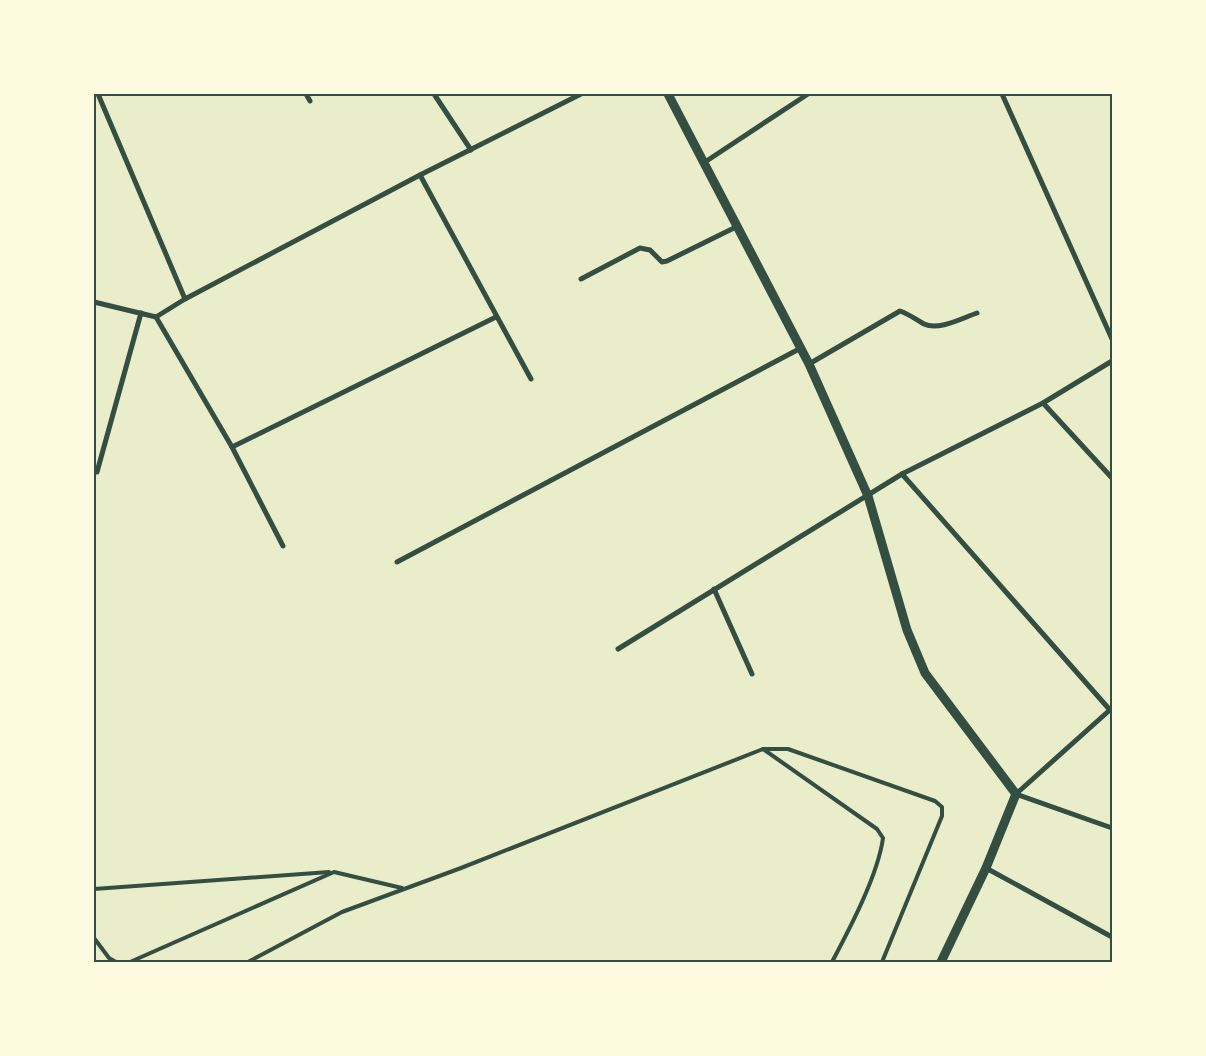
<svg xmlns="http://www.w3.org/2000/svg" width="1206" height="1056" viewBox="0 0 1206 1056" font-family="Helvetica,sans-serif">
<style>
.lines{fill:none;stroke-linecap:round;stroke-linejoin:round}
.service{stroke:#344e41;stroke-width:4}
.minor{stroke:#344e41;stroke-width:5}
.tertiary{stroke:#344e41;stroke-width:9}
.neatline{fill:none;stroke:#344e41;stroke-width:2}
</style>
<rect width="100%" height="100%" fill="#e9edc9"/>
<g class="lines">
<!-- service -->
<g class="service">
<path d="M763,749L877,829L883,838C878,875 850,928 832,962"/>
<path d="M94,889L329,872"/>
<path d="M94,938L109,958L116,962"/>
<path d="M130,962L334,872L402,888"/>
<path d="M248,962L342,912L461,868L763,749H788L935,801L942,807V816L882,962"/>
</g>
<!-- minor -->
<g class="minor">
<path d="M98,94L185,299"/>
<path d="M306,94L310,101"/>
<path d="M434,94L471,150"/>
<path d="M1002,94L1112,339"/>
<path d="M705,162L808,94"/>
<path d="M420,175L531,379"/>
<path d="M581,279L640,248L650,250L662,262L667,261L738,226"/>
<path d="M94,302L156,317L232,447L283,546"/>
<path d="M156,317L185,299L420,175L581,94"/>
<path d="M809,364L900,311C909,314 915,319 924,324C939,331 962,318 977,313"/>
<path d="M1043,403L1112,478"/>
<path d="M232,447L496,317"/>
<path d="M97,472L141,313"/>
<path d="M902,474L1110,710"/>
<path d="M397,562L801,348"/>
<path d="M714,589L752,674"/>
<path d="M618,649L902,474L1043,403L1112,361"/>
<path d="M1112,708L1016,794L1112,828"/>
<path d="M986,868L1112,937"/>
</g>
<!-- tertiary -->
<path class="tertiary" d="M668,94L809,364L868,496L907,630L925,673L1016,794L986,868L941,962"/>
</g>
<!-- border -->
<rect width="1206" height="1056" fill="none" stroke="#fefae0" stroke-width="190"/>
<rect x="95" y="95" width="1016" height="866" class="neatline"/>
</svg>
